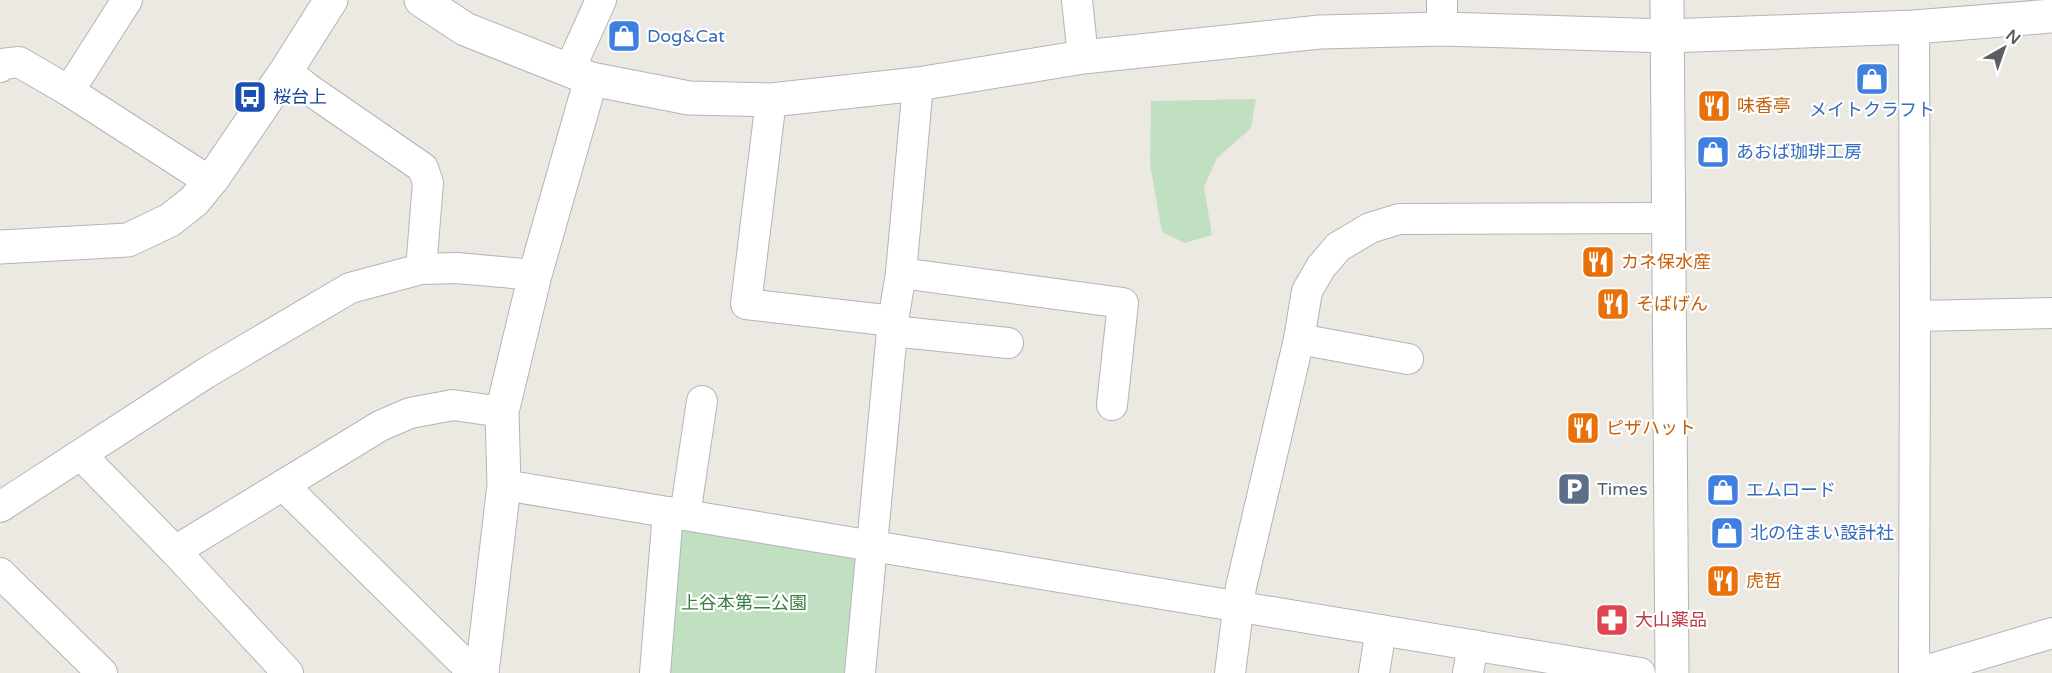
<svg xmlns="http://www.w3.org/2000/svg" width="2052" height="673" viewBox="0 0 2052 673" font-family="'Varela Round','Noto Sans JP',sans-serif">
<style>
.green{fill:#c0e0c1}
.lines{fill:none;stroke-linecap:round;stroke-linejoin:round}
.minor-casing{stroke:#b2b4b8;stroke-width:32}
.tertiary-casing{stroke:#b2b4b8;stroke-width:35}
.minor{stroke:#fff;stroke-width:30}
.tertiary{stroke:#fff;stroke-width:33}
.labels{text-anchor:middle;stroke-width:4.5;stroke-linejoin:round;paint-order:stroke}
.shop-label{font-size:18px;fill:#366cbe;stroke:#fff;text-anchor:start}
.transit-label{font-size:18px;fill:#164399;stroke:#fff;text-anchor:start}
.food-label{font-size:18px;fill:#c56008;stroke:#fff;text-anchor:start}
.service-label{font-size:18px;fill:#4e5e75;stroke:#fff;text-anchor:start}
.park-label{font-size:18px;fill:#3c7d42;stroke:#fff}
.health-label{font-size:18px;fill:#be3a42;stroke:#fff;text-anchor:start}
</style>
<rect width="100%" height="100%" fill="#ebe9e1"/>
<!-- green -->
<g class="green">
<path d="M1256,99L1251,128L1217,158L1204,187L1212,235L1185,243L1162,232L1150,164L1151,101Z"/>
<path d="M684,526L873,549L853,673H663L674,537Z"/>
</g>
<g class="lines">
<defs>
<g id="minor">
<path d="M127,0L69,91L209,181"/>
<path d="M1077,0L1083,57"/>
<path d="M1442,0V29"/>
<path d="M1914,27L1915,316L1914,673"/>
<path d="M0,67L2,64L19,62L69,91"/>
<path d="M286,71L307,88L423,168L428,183L421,269"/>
<path d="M569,71L601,0"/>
<path d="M771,100L746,304L893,321"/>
<path d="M901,273L1123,303L1112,405"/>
<path d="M1915,316L2052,313"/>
<path d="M892,331L1008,343"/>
<path d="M1299,339L1408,359"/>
<path d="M81,455L175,551L288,673"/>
<path d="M283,485L474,673"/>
<path d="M504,485L1640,673"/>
<path d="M0,507L206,373L350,288L421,269L457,268L535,275"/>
<path d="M685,515L702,401"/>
<path d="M175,551L380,426L410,413L453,405L502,412"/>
<path d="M0,573L102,673"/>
<path d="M655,673L668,512"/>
<path d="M860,673L893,321L901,273L918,84"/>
<path d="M1230,673L1241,587L1299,339L1307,291L1321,267L1338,247L1370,228L1399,219L1669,218"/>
<path d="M1374,673L1381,630"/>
<path d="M1468,673L1473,645"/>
<path d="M1918,673L2052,633"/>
</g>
<g id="tertiary">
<path d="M421,0L465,29L591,79L689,98L771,100L918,84L1083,57L1320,32L1442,29L1667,36L1914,27L2052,16"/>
<path d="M1667,0L1672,673"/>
<path d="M0,247L128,240L170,220L194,201L213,178L286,71L331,0"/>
<path d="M482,673L504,485L502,412L535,275L591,79"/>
</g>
</defs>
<!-- minor casing -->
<use href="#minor" class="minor-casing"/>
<!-- tertiary casing -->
<use href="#tertiary" class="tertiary-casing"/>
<!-- minor -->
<use href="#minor" class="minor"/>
<!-- tertiary -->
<use href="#tertiary" class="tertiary"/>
</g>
<!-- icons -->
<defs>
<symbol id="shop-square" viewBox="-11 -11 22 22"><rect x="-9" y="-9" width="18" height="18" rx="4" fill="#3f7fe0" stroke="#fff"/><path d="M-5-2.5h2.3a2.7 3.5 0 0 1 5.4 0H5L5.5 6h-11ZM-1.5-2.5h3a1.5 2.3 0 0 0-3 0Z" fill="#fff"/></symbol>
<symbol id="bus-square" viewBox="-11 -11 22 22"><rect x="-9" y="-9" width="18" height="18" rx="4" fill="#1a4fb4" stroke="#fff"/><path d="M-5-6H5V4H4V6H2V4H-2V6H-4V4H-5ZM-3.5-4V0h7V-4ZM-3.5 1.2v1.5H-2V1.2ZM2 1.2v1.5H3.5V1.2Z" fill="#fff"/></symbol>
<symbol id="restaurant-square" viewBox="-11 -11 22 22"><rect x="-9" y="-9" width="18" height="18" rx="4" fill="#e8710a" stroke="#fff"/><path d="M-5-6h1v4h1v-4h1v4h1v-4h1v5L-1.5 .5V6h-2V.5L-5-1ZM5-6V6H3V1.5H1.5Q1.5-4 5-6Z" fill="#fff"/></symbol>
<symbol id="parking-square" viewBox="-11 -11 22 22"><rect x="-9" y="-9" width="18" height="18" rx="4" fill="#5c6f8a" stroke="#fff"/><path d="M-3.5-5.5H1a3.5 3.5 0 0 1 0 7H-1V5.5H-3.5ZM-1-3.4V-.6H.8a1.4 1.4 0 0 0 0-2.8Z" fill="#fff"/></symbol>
<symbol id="pharmacy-square" viewBox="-11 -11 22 22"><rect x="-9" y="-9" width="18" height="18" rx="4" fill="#e0444e" stroke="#fff"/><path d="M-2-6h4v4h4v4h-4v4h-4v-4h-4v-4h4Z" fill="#fff"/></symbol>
</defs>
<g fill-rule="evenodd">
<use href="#shop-square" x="605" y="17" width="38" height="38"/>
<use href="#shop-square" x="1853" y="60" width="38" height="38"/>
<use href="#bus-square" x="231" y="78" width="38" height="38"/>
<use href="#restaurant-square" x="1695" y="87" width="38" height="38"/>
<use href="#shop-square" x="1694" y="133" width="38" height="38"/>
<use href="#restaurant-square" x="1579" y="243" width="38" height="38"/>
<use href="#restaurant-square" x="1594" y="285" width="38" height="38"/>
<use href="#restaurant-square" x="1564" y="409" width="38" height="38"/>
<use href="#parking-square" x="1555" y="470" width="38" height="38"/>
<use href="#shop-square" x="1704" y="471" width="38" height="38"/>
<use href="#shop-square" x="1708" y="514" width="38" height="38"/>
<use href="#restaurant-square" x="1704" y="562" width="38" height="38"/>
<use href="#pharmacy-square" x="1593" y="601" width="38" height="38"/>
</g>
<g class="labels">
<!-- shop labels -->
<g class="shop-label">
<text x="647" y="42">Dog&amp;Cat</text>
<text x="1872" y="116" text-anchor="middle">メイトクラフト</text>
<text x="1736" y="158">あおば珈琲工房</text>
<text x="1746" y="496">エムロード</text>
<text x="1750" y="539">北の住まい設計社</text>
</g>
<!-- transit labels -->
<g class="transit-label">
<text x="273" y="103">桜台上</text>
</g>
<!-- food labels -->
<g class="food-label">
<text x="1737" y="112">味香亭</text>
<text x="1621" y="268">カネ保水産</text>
<text x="1636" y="310">そばげん</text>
<text x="1606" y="434">ピザハット</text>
<text x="1746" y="587">虎哲</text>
</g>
<!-- service labels -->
<g class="service-label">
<text x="1597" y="495">Times</text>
</g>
<!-- park labels -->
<g class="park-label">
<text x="744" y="609">上谷本第二公園</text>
</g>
<!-- health labels -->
<g class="health-label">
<text x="1635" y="626">大山薬品</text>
</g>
</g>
<!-- north arrow -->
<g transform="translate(2004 48) rotate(40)" stroke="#ffffff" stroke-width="4.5" paint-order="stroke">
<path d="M0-4.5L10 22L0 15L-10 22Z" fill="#5a5d61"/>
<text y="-9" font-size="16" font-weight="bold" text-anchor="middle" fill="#5a5d61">N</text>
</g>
</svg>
